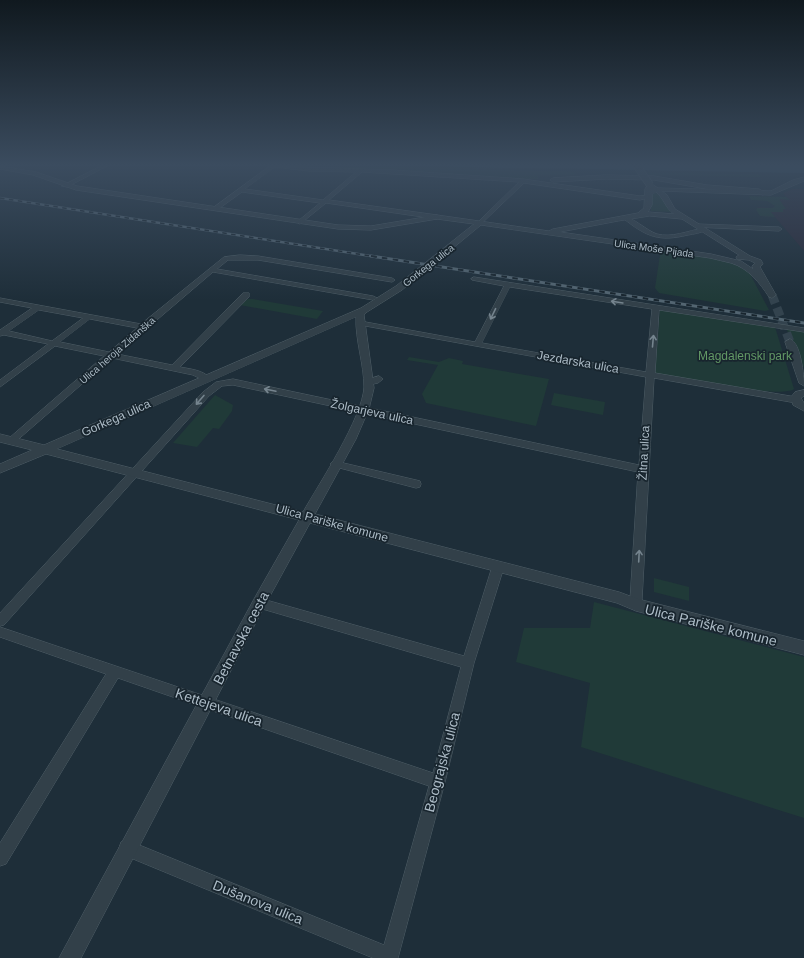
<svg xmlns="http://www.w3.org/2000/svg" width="804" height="958" viewBox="0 0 804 958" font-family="Helvetica,sans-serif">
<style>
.medical{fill:#2a2b3a}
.green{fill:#203a38}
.water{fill:#2e4c60}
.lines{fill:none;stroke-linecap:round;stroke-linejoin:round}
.tertiary-tunnel{stroke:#33434e;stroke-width:9;stroke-dasharray:9 4.5;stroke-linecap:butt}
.minor-casing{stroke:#4f5e67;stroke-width:1}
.tertiary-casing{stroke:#4f5e67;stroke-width:1}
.minor{fill:#324049;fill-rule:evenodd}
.tertiary{fill:#324049;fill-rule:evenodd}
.rail-far1-casing{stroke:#536571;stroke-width:2.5}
.rail-casing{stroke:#536571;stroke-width:3}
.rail-far1{stroke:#18252e;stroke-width:1.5;stroke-dasharray:4.5;stroke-linecap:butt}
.rail{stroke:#18252e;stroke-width:2;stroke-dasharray:5.5;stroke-linecap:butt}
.tertiary-bridge-casing{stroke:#4f5e67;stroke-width:8;stroke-linecap:butt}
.tertiary-bridge{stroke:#324049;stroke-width:7}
.oneway{stroke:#75848e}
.labels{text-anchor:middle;stroke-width:3.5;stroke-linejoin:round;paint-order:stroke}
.far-street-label{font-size:10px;fill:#acbbc6;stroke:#18252e}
.park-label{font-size:12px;fill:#629865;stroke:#18252e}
.street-label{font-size:12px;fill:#acbbc6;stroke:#18252e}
.near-street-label{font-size:14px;fill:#acbbc6;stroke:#18252e}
</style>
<rect width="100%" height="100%" fill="#1e2e39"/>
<!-- medical -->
<path class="medical" d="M793,189H804V251L775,217L760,216L756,210L758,207L773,208L775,206L767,201L751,200L749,196L786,197L783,193Z"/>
<!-- green -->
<g class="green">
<path d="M291,166H370L574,172L575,175H538V179H523Z"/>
<path d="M648,173L758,174L762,177L660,175V176L650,177Z"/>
<path d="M655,191C664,196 665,206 672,212L651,211V195Z"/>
<path d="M749,196L786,197L790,200L779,199L786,209H783V212H771L775,217L760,216L756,210L757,208H773L775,206L767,201L751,200Z"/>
<path d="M665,251L725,260L748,270L769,310L765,311L659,293L655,288L660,255Z"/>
<path d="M248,299H253L323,311L317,319L240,305Z"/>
<path d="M660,309L775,327L794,389C781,399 677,378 655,374Z"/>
<path d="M786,328L804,331V368Z"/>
<path d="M409,357L439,362L449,358L463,361L462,364L549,379L536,426L426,403L422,394L438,365L407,360Z"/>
<path d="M554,393L605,402L603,415L551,405Z"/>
<path d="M215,395L233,405L232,411L219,429L213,428L197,447L173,443Z"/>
<path d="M654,578L689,587V601L654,592Z"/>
<path d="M594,602L804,657V818L581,747L590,683L516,662L524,628H590Z"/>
</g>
<!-- water -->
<path class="water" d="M421,166H804V173Z"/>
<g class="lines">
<!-- tertiary-tunnel -->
<path class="tertiary-tunnel" d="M772,295L790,342"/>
<defs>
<g id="minor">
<path d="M101,166H107L67,187L62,186Z"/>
<path d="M270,166L392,170L523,179L640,196L648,195L651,197L640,200L524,183L480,225L477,223L478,222L519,182L362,172L329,200L437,215L440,217L437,219L326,203L300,224L298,223V221L320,203L242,192L217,210H213V208ZM275,167L309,171L356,172L323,200L245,189Z"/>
<path d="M606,175L654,176L707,185L759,189L766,193L763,195L758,193L707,189L654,180L606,179L553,182L550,180L553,178Z"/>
<path d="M624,217C632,216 647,231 657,234C671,238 688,231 703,228L706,230C701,233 694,234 688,235C659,242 647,237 624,219Z"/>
<path d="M697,224L779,227L782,229L779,231L695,227V225Z"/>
<path d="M240,255L258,256L392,278L395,280L392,282L258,260H228L217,269L373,296L377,298L373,300L213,272L117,354L172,365L243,293H249V297L180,367C190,369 203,370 210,378L209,380H203L193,375L112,358L14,443H8L6,441L8,439L104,356L55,346L0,387V380L48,344L4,335L0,336V330L32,308L0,302V298L141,324L224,257ZM39,310L83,318L52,341L9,331ZM90,319L137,328L109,352L60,342Z"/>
<path d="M474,277L804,328V332L659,310L655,373L796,397L800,400L796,403L654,378L642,600L640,604L636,605L632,604L630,600L638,472L233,385L222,386L209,396L4,625L0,626V613L203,392L216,382L233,379L639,465L646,377L360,325L356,323L360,321L475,342L504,286L472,280L471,279ZM510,287L652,309L646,372L482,343Z"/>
<path d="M379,376L383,379L378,383L369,385L365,382L366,380Z"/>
<path d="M335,461L416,480L420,481L421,484L420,487L416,488L332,466L330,464L332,462Z"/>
<path d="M498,562L502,564L504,567L474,663L445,782L398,958H373L121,854L119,848L121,842L127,840L384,945L429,786L118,678L6,864L0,866V843L106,674L0,637V627L433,773L461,667L259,608L255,607L253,603L255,599L259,598L464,656L492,567L494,564Z"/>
</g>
<g id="tertiary">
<path d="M0,166L36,172L77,186L338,225L371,226L437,215L549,231L553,229L638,213L644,208L645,189L648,184L650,183L658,188L771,191L793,180L804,177V181L771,195L662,191L667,195L675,209L750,256L761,260L763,264L760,267L776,295L772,298L769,297C760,283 748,268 731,263C724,261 717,260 710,258L481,225L402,290L367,312L364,315L374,388L369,409L356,439L315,514L619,592L638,599L804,641V655L636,611L617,603L310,523L264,607L81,958H59L254,599L299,520L46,454L0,473V464L32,450L0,442V434L44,445L361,308L396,286L474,224L437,219L371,230L338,229L76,190L33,175L0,169ZM656,192C664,198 665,208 674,214L648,212L652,205V195ZM650,216L682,219L739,255L736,257L737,259L749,260L755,263L752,266L753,269L741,261L711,254L560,232L618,221ZM356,317C355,340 364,364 364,387C363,417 319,484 303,512L57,449Z"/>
<path d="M790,339C801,342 804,376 804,386L799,383L785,342Z"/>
<path d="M804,390V396L801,398L804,403V411L793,405L791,397L795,392Z"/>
</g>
</defs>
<!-- minor casing -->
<use href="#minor" class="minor-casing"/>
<!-- tertiary casing -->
<use href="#tertiary" class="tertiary-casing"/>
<!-- minor -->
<use href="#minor" class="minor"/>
<!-- tertiary -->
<use href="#tertiary" class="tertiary"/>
<defs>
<path id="rail-far1" d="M0,198L377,257"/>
<path id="rail" d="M371,256L804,323"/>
</defs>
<!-- rail-far1 casing -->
<use href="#rail-far1" class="rail-far1-casing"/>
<!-- rail casing -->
<use href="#rail" class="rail-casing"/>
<!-- rail-far1 -->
<use href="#rail-far1" class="rail-far1"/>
<!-- rail -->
<use href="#rail" class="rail"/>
<defs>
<path id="tertiary-bridge" d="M637,166L650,185"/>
</defs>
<!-- tertiary-bridge casing -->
<use href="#tertiary-bridge" class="tertiary-bridge-casing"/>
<!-- tertiary-bridge -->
<use href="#tertiary-bridge" class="tertiary-bridge"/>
</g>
<!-- one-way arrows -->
<defs><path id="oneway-shaft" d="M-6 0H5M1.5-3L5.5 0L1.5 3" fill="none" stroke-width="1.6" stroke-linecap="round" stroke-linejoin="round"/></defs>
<g class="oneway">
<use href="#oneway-shaft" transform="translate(617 302) rotate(-171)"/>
<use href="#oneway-shaft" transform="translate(493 314) rotate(116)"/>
<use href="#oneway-shaft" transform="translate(653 341) rotate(-85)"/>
<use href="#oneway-shaft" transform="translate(270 390) rotate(-168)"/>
<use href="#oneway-shaft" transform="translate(200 400) rotate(131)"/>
<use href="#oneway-shaft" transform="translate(639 556) rotate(-87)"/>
</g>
<!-- sky -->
<linearGradient id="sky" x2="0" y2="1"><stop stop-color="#10191f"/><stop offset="0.55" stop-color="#3b4c5f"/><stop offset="1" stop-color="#3b4c5f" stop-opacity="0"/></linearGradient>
<rect width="804" height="300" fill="url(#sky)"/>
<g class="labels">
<!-- far-street labels -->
<g class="far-street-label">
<text transform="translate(654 248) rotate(8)" y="4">Ulica Moše Pijada</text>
<text transform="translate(428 265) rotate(-38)" y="4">Gorkega ulica</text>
<text transform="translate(117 350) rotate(-41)" y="4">Ulica heroja Zidanška</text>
</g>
<!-- park labels -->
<g class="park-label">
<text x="745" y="360">Magdalenski park</text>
</g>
<!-- street labels -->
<g class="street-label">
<text transform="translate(578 362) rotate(10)" y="4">Jezdarska ulica</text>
<text transform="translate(372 412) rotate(12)" y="4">Žolgarjeva ulica</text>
<text transform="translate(116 418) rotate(-24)" y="4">Gorkega ulica</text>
<text transform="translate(644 453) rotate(-87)" y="4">Žitna ulica</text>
<text transform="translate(332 523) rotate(15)" y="4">Ulica Pariške komune</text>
</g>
<!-- near-street labels -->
<g class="near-street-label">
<text transform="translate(711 625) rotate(14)" y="5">Ulica Pariške komune</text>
<text transform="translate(241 638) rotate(-62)" y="5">Betnavska cesta</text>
<text transform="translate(219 707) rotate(19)" y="5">Kettejeva ulica</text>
<text transform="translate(442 762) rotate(-75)" y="5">Beograjska ulica</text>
<text transform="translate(258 902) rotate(22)" y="5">Dušanova ulica</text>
</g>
</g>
</svg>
